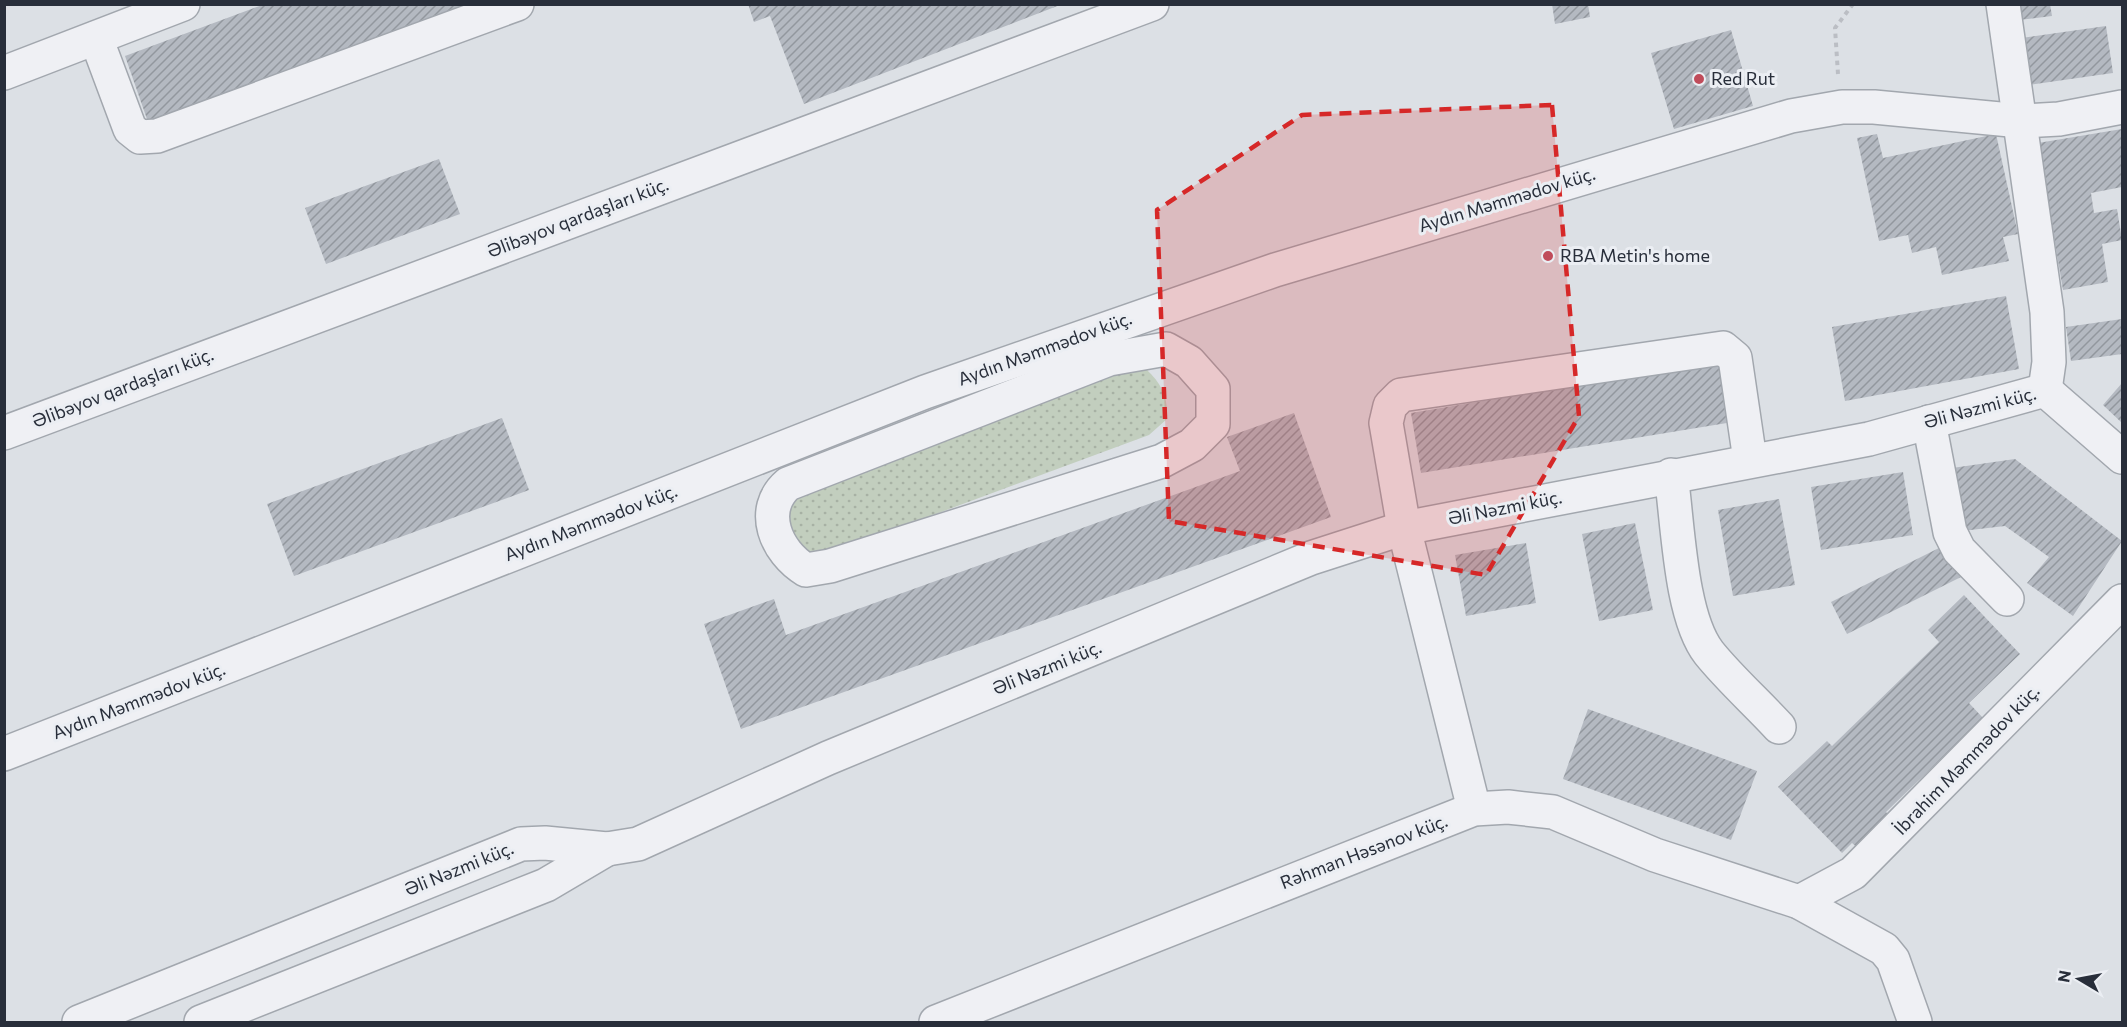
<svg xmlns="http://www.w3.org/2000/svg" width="2127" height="1027" viewBox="0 0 2127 1027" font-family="Commissioner,sans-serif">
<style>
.park{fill:url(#park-dots)}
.building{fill:url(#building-hatch)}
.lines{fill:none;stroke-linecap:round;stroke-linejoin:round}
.minor-casing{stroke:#a2a7ae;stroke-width:36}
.path{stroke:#bbbec4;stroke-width:4;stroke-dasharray:4.5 4.5;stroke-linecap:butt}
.minor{stroke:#eff0f4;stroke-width:33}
.marked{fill:#d62828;fill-opacity:0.2;stroke:#d62828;stroke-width:4.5;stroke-dasharray:12 8;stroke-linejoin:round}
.poi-dot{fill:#c04c5b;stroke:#ebeef3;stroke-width:2}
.labels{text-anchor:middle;stroke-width:6;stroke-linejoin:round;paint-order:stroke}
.poi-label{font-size:18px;fill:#282e3a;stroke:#ebeef3;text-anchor:start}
.street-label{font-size:18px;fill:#282e3a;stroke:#ebeef3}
</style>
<defs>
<pattern id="park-dots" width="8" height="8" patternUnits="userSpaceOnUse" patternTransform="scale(1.5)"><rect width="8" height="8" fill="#c2cebe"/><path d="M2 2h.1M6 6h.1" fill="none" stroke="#a7b1a4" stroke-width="1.8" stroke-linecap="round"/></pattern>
<pattern id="building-hatch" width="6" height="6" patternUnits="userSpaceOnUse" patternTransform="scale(1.5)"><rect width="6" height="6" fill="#b4b9c1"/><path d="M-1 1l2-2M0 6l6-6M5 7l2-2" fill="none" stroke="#92979e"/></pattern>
</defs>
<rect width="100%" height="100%" fill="#dce0e5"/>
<!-- park -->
<path class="park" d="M1146,369C1162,384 1168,397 1167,419L1149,435L817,558H802L778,514L793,493L1124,370Z"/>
<!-- building -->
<g class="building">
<path d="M265,4L466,5L148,122L125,56Z"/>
<path d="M748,4H1060V5L804,104L770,16L754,22Z"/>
<path d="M1552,4H1588L1590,17L1555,24Z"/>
<path d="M2017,4H2050L2052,16L2019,20Z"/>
<path d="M2106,26L2113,73L2029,85L2021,38Z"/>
<path d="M1731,30L1753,106L1674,129L1651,53Z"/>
<path d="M2122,129V187L2091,193L2094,213L2117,209L2122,240L2102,244L2108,282L2063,290L2038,143Z"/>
<path d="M1877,134L1883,158L1996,134L2018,234L2003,237L2009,261L1942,275L1936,247L1912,253L1908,235L1879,241L1857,138Z"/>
<path d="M439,159L460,214L326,264L305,208Z"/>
<path d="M2006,296L2019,369L1845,401L1832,327Z"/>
<path d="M2122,319V354L2071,361L2066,327Z"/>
<path d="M1723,361L1733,422L1421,473L1411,413Z"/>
<path d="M2122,383V423L2103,405Z"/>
<path d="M1294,413L1331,517L741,729L704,624L774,599L786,635L1240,471L1227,437Z"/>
<path d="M502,418L529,490L294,576L267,504Z"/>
<path d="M2015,459L2122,541L2073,616L2027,583L2049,557L2005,526L1962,531L1952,468Z"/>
<path d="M1903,472L1913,535L1821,550L1811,487Z"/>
<path d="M1779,499L1795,585L1733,596L1718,510Z"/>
<path d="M1635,523L1653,610L1599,621L1582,534Z"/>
<path d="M1526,543L1536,603L1466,616L1455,555Z"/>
<path d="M1945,545L1961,577L1847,634L1831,602Z"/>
<path d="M1964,595L2020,654L1969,703L1983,718L1886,812L1893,820L1861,851L1852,843L1842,853L1778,787L1827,741L1832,746L1939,642L1928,630Z"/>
<path d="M1588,709L1757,771L1731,840L1563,779Z"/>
</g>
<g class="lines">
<defs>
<g id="minor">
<path d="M2003,4L2047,312L2049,362L2045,390"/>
<path d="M96,38L130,129L140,137L157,136L517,4"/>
<path d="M4,73L183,4"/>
<path d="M1166,349L1189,362L1213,389V424L1192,445L1162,461L830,566L806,570C776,552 758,510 788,484L1109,359Z"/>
<path d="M2045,390L2122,457"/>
<path d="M1929,422L1950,532L1959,550L2007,599"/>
<path d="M4,433L1152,4"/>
<path d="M1671,475C1678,523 1680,616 1709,653C1730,679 1756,702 1779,727"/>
<path d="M4,754L925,392L1275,270L1791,116L1842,107H1874L2021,121L2059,119L2122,107"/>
<path d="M1474,809L1404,528L1386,423L1390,406L1401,395L1723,348L1735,358L1750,460"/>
<path d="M1799,902L1853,873L2122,601"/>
<path d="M79,1022L521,844L545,843L607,849L638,844L828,758L1311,558L1404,528L1869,439L2045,390"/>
<path d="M201,1022L546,885L607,849"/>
<path d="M936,1022L1474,809L1508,807L1553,812L1655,855L1799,902L1884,949L1893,960L1915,1022"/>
</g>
</defs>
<!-- minor casing -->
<use href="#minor" class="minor-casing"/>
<!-- path -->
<path class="path" d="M1838,74L1835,28L1853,4"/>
<!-- minor -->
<use href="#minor" class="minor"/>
</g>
<!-- marked area -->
<path class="marked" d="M1552,105L1579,416L1486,575L1169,521L1157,210L1302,115Z"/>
<!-- markers -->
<g class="poi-dot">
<circle cx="1699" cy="79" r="6"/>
<circle cx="1548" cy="256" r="6"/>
</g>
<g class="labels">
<!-- poi labels -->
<g class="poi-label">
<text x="1711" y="85">Red Rut</text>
<text x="1560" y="262">RBA Metin's home</text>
</g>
<!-- street labels -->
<g class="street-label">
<text transform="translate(1507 200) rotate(-17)" y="6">Aydın Məmmədov küç.</text>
<text transform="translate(578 218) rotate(-21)" y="6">Əlibəyov qardaşları küç.</text>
<text transform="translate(1045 349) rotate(-20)" y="6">Aydın Məmmədov küç.</text>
<text transform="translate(123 388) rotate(-21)" y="6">Əlibəyov qardaşları küç.</text>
<text transform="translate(1980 408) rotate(-15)" y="6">Əli Nəzmi küç.</text>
<text transform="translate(1505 508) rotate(-11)" y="6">Əli Nəzmi küç.</text>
<text transform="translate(591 523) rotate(-21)" y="6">Aydın Məmmədov küç.</text>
<text transform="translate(1047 668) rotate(-22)" y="6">Əli Nəzmi küç.</text>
<text transform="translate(139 701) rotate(-21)" y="6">Aydın Məmmədov küç.</text>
<text transform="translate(1967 760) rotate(-46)" y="6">İbrahim Məmmədov küç.</text>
<text transform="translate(1364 852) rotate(-21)" y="6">Rəhman Həsənov küç.</text>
<text transform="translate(459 869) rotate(-22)" y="6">Əli Nəzmi küç.</text>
</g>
</g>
<!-- border -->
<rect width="2127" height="1027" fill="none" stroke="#282e3a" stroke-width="12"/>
<!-- north arrow -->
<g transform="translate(2079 979) rotate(280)" stroke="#ebeef3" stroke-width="4.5" paint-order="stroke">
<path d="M0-4.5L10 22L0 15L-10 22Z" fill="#282e3a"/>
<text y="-9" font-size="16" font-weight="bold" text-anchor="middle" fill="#282e3a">N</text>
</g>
</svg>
